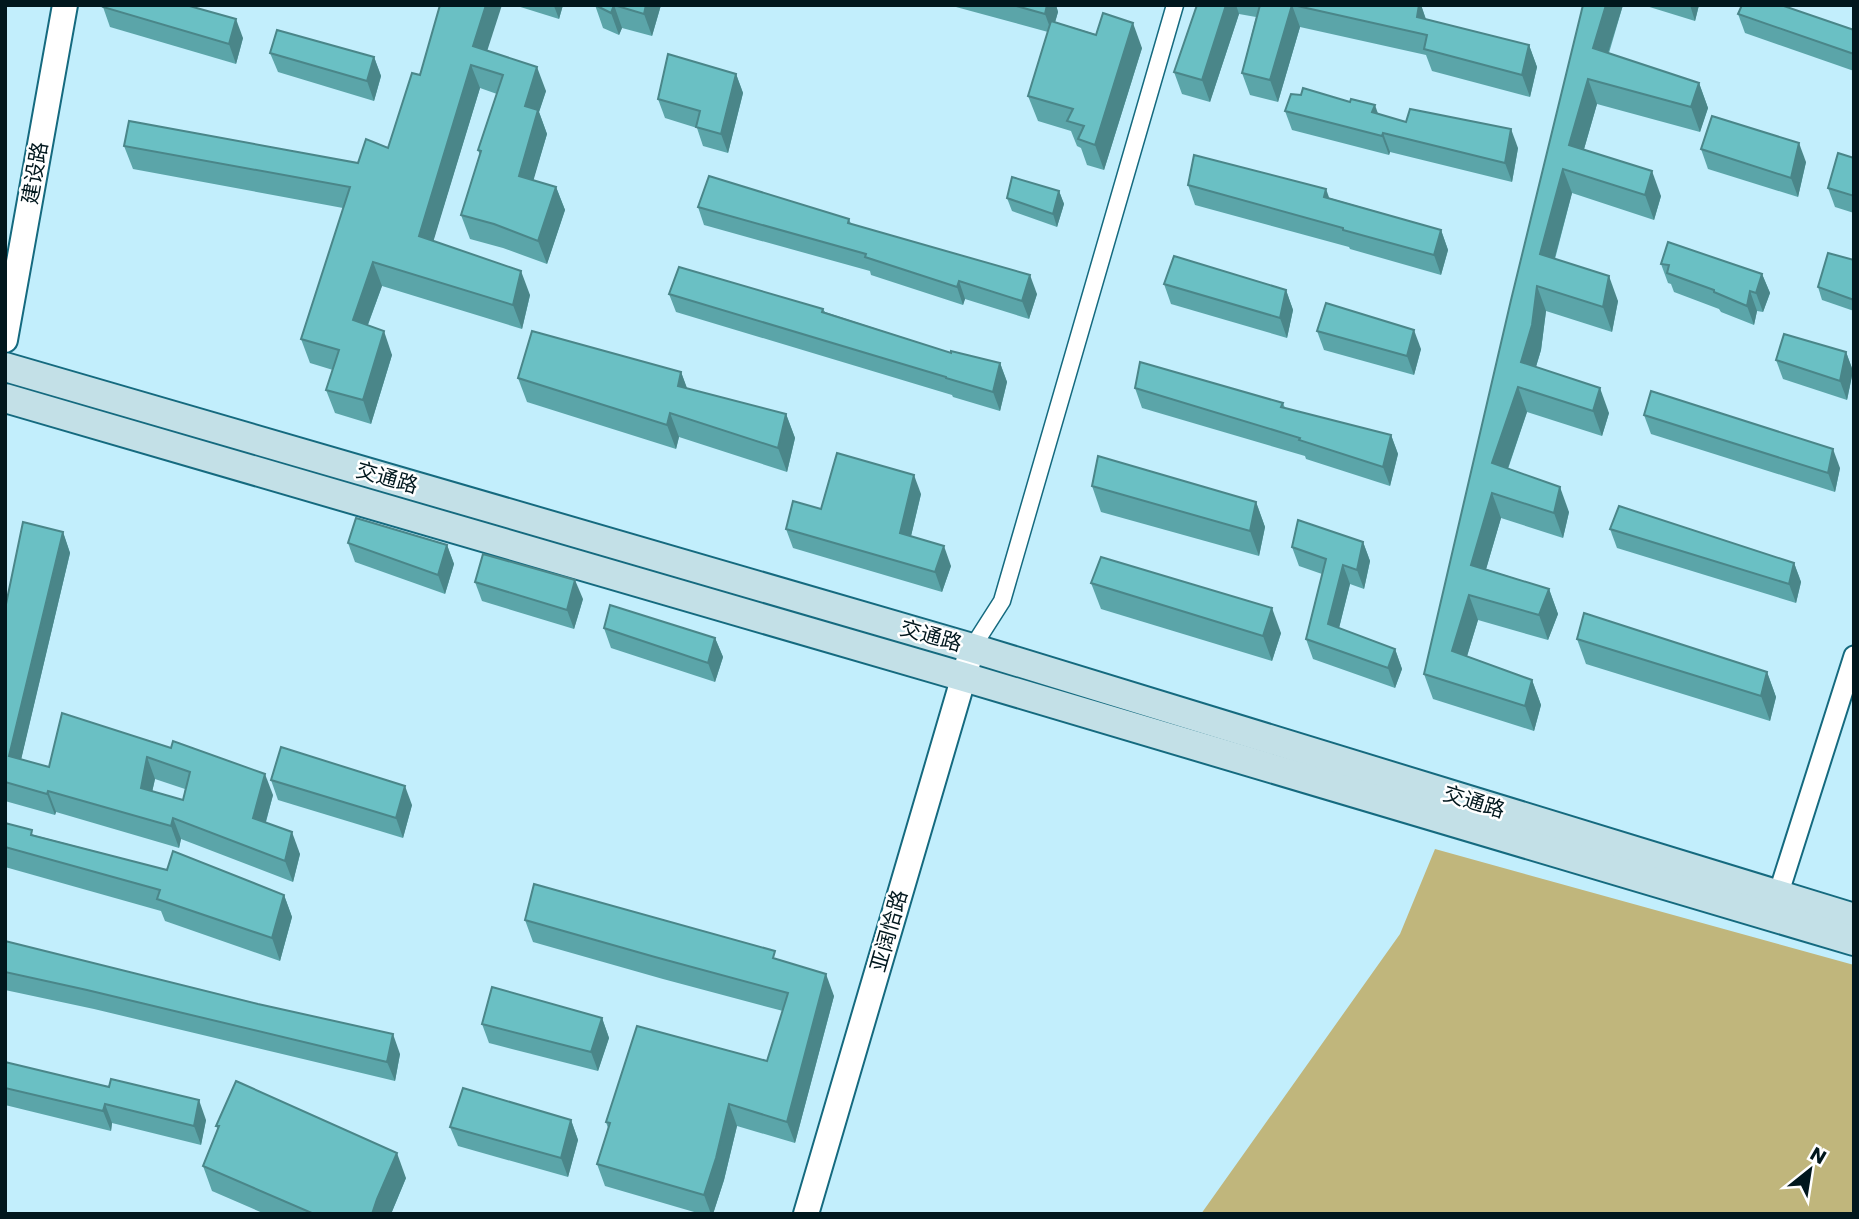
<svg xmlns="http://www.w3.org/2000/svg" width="1859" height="1219" viewBox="0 0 1859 1219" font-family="Poppins,'Noto Sans SC',sans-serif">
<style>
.green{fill:#c0b67c}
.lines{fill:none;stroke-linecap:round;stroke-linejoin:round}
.pedestrian-casing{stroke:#156a7f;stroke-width:19}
.minor-casing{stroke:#156a7f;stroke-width:23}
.tertiary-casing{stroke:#156a7f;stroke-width:28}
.secondary-casing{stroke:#156a7f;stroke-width:32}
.pedestrian{stroke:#fff;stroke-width:16}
.minor{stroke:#fff;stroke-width:19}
.tertiary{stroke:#fff;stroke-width:24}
.secondary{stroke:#c3e0e7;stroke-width:28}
.wall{fill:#5ba5a9;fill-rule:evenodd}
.shaded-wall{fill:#4a8689}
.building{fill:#6ac0c4;stroke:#4a8689;stroke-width:2;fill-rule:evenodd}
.labels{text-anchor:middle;stroke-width:5;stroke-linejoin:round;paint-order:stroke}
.street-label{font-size:21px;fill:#01171d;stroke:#fff}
</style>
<rect width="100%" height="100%" fill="#c2eefc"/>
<!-- green -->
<path class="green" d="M1435,849L1854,965V1214H1201L1400,934Z"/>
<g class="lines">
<defs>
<path id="pedestrian" d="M972,648L1002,601L1175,5"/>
<path id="minor" d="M1778,895L1854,656"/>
<g id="tertiary">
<path d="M5,340L65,5"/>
<path d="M806,1214L969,659"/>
</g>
<g id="secondary">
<path d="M5,367L972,648L1854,918"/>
<path d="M5,398L964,677L1854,941"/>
</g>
</defs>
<!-- pedestrian casing -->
<use href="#pedestrian" class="pedestrian-casing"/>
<!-- minor casing -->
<use href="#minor" class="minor-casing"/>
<!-- tertiary casing -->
<use href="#tertiary" class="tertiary-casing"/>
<!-- secondary casing -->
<use href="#secondary" class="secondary-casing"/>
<!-- pedestrian -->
<use href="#pedestrian" class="pedestrian"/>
<!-- minor -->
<use href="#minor" class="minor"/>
<!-- tertiary -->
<use href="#tertiary" class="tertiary"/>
<!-- secondary -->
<use href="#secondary" class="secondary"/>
</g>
<!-- wall -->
<g class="wall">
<path d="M514,5H563L559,19Z"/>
<path d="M595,5H661L652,36L622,28L619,35L603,28Z"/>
<path d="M955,5H1056L1058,12L1055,22L1142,48L1104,170L1087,165L1081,148L1077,146L1071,131L1038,121L1028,96L1048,32L956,7Z"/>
<path d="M1197,5H1421L1426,19L1529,45L1537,67L1530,97L1432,71L1426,55L1300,27L1278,102L1250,95L1242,73L1256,17L1239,14L1210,102L1182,94L1174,72Z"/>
<path d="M1583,5H1623L1609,53L1699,83L1708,108L1700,132L1597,104L1584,149L1661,196L1654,220L1572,193L1555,259L1618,301L1612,332L1546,311L1541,350L1536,367L1609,413L1602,436L1527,412L1508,469L1569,512L1563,538L1501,518L1486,569L1549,589L1558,614L1548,640L1478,620L1467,656L1532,680L1541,705L1534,731L1433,699L1424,674Z"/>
<path d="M1643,5H1699L1695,21Z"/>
<path d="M103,7L243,38L236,64L110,27Z"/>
<path d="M1738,14L1854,30V71L1745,33Z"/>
<path d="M487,51L546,91L539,112L547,134L533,180L556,187L565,210L547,264L503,248L470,239L461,215L480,155L478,150L497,94L480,88L433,241L530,295L522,329L382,286L368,325L392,355L371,424L335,413L326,390L333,370L310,363L301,339L343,208L133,169L124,146L358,163L388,148L420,75Z"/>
<path d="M270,53L374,57L381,76L374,101L278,72Z"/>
<path d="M736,74L743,93L728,153L703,146L697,128L665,118L658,99Z"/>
<path d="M1285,111L1378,114L1406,122L1518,148L1512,182L1390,152L1389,155L1292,130Z"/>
<path d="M1701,149L1806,162L1798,197L1708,169Z"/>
<path d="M1854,158V213L1835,207L1828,188Z"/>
<path d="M1188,185L1330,198L1441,230L1448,250L1441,275L1350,249L1349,247L1195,205Z"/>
<path d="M1059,191L1064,204L1057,227L1012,211L1007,198Z"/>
<path d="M698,207L849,219L851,224L1037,294L1029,319L965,299L963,305L871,275L870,271L704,225Z"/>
<path d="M1854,260V311L1822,300L1818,287Z"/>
<path d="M1661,264L1762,274L1770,293L1763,312L1757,311L1754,325L1721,312L1719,309L1674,292L1671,284L1668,283Z"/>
<path d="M1164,284L1286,290L1293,310L1287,338L1171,304Z"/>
<path d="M669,294L823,309L825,312L951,353L1000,363L1007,382L1000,411L953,397L952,395L676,312Z"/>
<path d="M1317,331L1421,349L1414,375L1324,350Z"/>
<path d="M1846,352L1853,371L1847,400L1783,379L1776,360Z"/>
<path d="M681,372L687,389L786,414L795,438L787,472L679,437L676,449L527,402L518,378Z"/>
<path d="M1135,388L1283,403L1285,408L1391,435L1398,454L1390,486L1306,459L1305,456L1142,408Z"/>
<path d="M1644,415L1840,468L1835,492L1651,434Z"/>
<path d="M1092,486L1256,502L1265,527L1259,556L1101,512Z"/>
<path d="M921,494L911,536L951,566L942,592L793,548L786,529L821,509Z"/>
<path d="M1610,529L1794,563L1801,582L1796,603L1617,548Z"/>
<path d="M63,532L70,553L21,759L49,767L62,713L273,795L266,822L300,854L293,882L181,839L179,848L56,812L55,815L5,801V609ZM155,779L185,789L183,800L152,792Z"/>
<path d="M1363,542L1370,561L1364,589L1350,584L1339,628L1395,649L1402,669L1395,688L1313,659L1306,639L1322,574L1299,566L1292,547Z"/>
<path d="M348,543L447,545L454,564L445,594L355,562Z"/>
<path d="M475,582L583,599L574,629L482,601Z"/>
<path d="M1091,583L1281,633L1272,661L1101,609Z"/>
<path d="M604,628L715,638L723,657L715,682L611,648Z"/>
<path d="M1577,639L1767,672L1776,697L1770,721L1586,664Z"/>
<path d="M271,780L412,805L403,838L278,800Z"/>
<path d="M5,823L34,835L167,870L284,895L292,917L280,961L165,921L161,911L5,867Z"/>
<path d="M525,920L778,960L834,996L795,1143L737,1126L724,1180L713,1214H701L605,1186L597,1164L608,1128L606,1122L767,1061L783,1011L663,979L533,942Z"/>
<path d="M5,941L400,1054L395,1081L94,1009L5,990Z"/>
<path d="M602,1018L609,1038L598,1071L489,1043L482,1024Z"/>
<path d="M5,1062L206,1120L201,1145L112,1123L111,1131L5,1105Z"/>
<path d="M571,1120L578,1140L568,1177L458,1146L450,1127Z"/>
<path d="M216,1126L406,1178L391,1214H265L212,1191L203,1166L218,1130Z"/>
</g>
<!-- shaded-wall -->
<g class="shaded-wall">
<path d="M486,5H502L481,70L473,46Z"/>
<path d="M554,5H563L559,19L554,6Z"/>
<path d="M614,5L622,28L619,35L611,13Z"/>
<path d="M646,5H661L652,36L644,14Z"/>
<path d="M1047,5H1056L1058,12L1052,33L1045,14Z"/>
<path d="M1226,5H1236L1239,14L1210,102L1202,80Z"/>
<path d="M1292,5L1300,27L1278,102L1270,80Z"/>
<path d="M1419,5H1421L1427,23L1417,17Z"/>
<path d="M1606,5H1623L1602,72L1593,48Z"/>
<path d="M1690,5H1699L1695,21Z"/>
<path d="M236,19L243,38L236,64L229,44Z"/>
<path d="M1133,23L1142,48L1104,170L1095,145Z"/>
<path d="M1529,45L1537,67L1530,97L1522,75Z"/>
<path d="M374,57L381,76L374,101L367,81Z"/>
<path d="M471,65L480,88L428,259L419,236Z"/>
<path d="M537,67L546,91L539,112L547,134L528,199L519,176L525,106Z"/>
<path d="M736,74L743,93L728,153L721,134Z"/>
<path d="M1588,79L1597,104L1578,170L1569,145Z"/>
<path d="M1699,83L1708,108L1700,132L1691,107Z"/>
<path d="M1375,105L1382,125L1372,112Z"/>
<path d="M1511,129L1518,148L1512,182L1505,163Z"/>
<path d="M1383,133L1390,152L1389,155L1382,136Z"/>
<path d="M1799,143L1806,162L1798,197L1791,178Z"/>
<path d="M1563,169L1572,193L1549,279L1540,254Z"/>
<path d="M1652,171L1661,196L1654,220L1645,195Z"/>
<path d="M556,187L565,210L547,264L538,241Z"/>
<path d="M1326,189L1333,208L1324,197Z"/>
<path d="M1059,191L1064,204L1057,227L1053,214Z"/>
<path d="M1441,230L1448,250L1441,275L1434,255Z"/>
<path d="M373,262L382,286L361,343L353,320Z"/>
<path d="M521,271L530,295L522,329L513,305Z"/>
<path d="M1762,274L1770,293L1763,312L1756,293Z"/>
<path d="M1030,275L1037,294L1029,319L1022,301Z"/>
<path d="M1609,276L1618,301L1612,332L1603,307Z"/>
<path d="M959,281L965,299L963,305L957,287Z"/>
<path d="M1537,286L1546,311L1541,350L1530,386L1521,362Z"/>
<path d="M1286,290L1293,310L1287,338L1280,318Z"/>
<path d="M1750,291L1757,311L1754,325L1747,306Z"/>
<path d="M1414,330L1421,349L1414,375L1407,356Z"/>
<path d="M384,331L392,355L371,424L363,400Z"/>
<path d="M1846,352L1853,371L1847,400L1840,381Z"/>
<path d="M1000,363L1007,382L1000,411L993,392Z"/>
<path d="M681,372L690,396L678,386Z"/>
<path d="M1518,387L1527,412L1501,488L1492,463Z"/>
<path d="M1600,388L1609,413L1602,436L1593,411Z"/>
<path d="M670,413L679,437L676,449L667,425Z"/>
<path d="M786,414L795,438L787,472L778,448Z"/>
<path d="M1391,435L1398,454L1390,486L1383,467Z"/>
<path d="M1833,449L1840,468L1835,492L1828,473Z"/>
<path d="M914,475L921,494L907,553L900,533Z"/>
<path d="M1560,487L1569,512L1563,538L1554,513Z"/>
<path d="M1492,493L1501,518L1480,590L1471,565Z"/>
<path d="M1256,502L1265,527L1259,556L1250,531Z"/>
<path d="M63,532L70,553L17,777L9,756Z"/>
<path d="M1363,542L1370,561L1364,589L1357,570Z"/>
<path d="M447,545L454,564L445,594L438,575Z"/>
<path d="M944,546L951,566L942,592L935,572Z"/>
<path d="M1794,563L1801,582L1796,603L1789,584Z"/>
<path d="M1343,565L1350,584L1335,644L1328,624Z"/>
<path d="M575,580L583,599L574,629L567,610Z"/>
<path d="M1549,589L1558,614L1548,640L1539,615Z"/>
<path d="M1469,595L1478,620L1461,676L1452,651Z"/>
<path d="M1272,608L1281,633L1272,661L1263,636Z"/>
<path d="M715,638L723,657L715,682L708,663Z"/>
<path d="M1395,649L1402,669L1395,688L1388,668Z"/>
<path d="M1767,672L1776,697L1770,721L1761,696Z"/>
<path d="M1532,680L1541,705L1534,731L1525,706Z"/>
<path d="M147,757L155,779L148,810L141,788Z"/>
<path d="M265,774L273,795L261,839L253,818Z"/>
<path d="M405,786L412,805L403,838L396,818Z"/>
<path d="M48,791L56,812L55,815L47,794Z"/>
<path d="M173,818L181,839L179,848L171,826Z"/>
<path d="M292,832L300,854L293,882L285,861Z"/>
<path d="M284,895L292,917L280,961L272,938Z"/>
<path d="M826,974L834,996L795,1143L787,1122Z"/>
<path d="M602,1018L609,1038L598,1071L591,1052Z"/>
<path d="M393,1034L400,1054L395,1081L387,1062Z"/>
<path d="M199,1100L206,1120L201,1145L194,1126Z"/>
<path d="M105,1104L112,1123L111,1131L103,1111Z"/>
<path d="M729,1104L737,1126L724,1180L713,1214H711L704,1195Z"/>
<path d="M571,1120L578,1140L568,1177L561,1158Z"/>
<path d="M397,1153L406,1178L391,1214H372L377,1199Z"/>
</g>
<!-- building -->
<g class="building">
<path d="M104,5H186L236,19L229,44L103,7Z"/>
<path d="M440,5H486L473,46L537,67L525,106L538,110L519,176L556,187L538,241L494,224L461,215L481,151L478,150L503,75L471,65L419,236L521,271L513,305L373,262L353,320L384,331L363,400L326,390L339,350L301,339L350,187L124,146L129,121L358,163L366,139L388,148L412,73L420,75Z"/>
<path d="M595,5H646L644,14L614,5L611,13Z"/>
<path d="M1013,5H1047L1045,14Z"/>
<path d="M1197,5H1226L1202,80L1174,72Z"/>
<path d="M1260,5H1292L1270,80L1242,73Z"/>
<path d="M1293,5H1419L1417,17L1529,45L1522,75L1424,49L1427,35Z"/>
<path d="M1583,5H1606L1593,48L1699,83L1691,107L1588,79L1569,145L1652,171L1645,195L1563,169L1540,254L1609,276L1603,307L1537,286L1532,325L1521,362L1600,388L1593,411L1518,387L1492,463L1560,487L1554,513L1492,493L1471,565L1549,589L1539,615L1469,595L1452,651L1532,680L1525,706L1424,674L1511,300Z"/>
<path d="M1742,5H1781L1854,30V54L1738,14Z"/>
<path d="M1103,13L1133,23L1095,145L1078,139L1084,126L1067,121L1073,109L1028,96L1051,21L1096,35Z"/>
<path d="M277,30L374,57L367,81L270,53Z"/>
<path d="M668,54L736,74L721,134L696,127L700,111L658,99Z"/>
<path d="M1303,88L1350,102L1351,99L1375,105L1372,112L1406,122L1410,109L1511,129L1505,163L1383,133L1382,136L1285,111L1291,94L1301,95Z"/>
<path d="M1712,116L1799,143L1791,178L1701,149Z"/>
<path d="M1838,153L1854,158V196L1828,188Z"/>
<path d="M1194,155L1326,189L1324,197L1441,230L1434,255L1343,230V228L1188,185Z"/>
<path d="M709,176L849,219L848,223L1030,275L1022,301L959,281L957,287L865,257L866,254L698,207Z"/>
<path d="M1012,177L1059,191L1053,214L1007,198Z"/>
<path d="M1668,242L1762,274L1756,293L1750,291L1747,306L1714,292V290L1667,273L1669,265L1661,264Z"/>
<path d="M1828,253L1854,260V300L1818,287Z"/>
<path d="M1174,256L1286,290L1280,318L1164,284Z"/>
<path d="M679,267L823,309L822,312L951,353V351L1000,363L993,392L946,378V377L669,294Z"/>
<path d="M1326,303L1414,330L1407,356L1317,331Z"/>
<path d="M532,331L681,372L678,386L786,414L778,448L670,413L667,425L518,378Z"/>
<path d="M1784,334L1846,352L1840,381L1776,360Z"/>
<path d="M1140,362L1283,403L1281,407L1391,435L1383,467L1299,440L1300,438L1135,388Z"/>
<path d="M1651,391L1833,449L1828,473L1644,415Z"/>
<path d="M837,453L914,475L900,533L944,546L935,572L786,529L793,501L821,509Z"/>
<path d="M1098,456L1256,502L1250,531L1092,486Z"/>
<path d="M1619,506L1794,563L1789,584L1610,529Z"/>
<path d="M356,518L447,545L438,575L348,543Z"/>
<path d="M1298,520L1363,542L1357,570L1343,565L1328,624L1395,649L1388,668L1306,639L1326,559L1292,547Z"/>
<path d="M23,522L63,532L9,756L49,767L62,713L171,748L173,741L265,774L253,818L292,832L285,861L173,818L171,826L48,791L47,794L5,782V609ZM147,757L190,772L183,800L141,788Z"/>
<path d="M483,554L575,580L567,610L475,582Z"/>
<path d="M1101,557L1272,608L1263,636L1091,583Z"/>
<path d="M610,605L715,638L708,663L604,628Z"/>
<path d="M1584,613L1767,672L1761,696L1577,639Z"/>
<path d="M281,747L405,786L396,818L271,780Z"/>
<path d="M5,823L32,830L31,835L167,870L173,851L284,895L272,938L157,899L160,890L5,847Z"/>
<path d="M534,884L775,951L773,958L826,974L787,1122L729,1104L716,1158L704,1195L597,1164L610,1123L606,1122L637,1026L767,1061L788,993L655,957L525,920Z"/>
<path d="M5,941L258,1004L393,1034L387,1062L87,990L5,972Z"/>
<path d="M492,987L602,1018L591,1052L482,1024Z"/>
<path d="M5,1062L109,1087L111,1079L199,1100L194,1126L105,1104L103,1111L5,1088Z"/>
<path d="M236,1081L397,1153L377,1199L372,1214H314L203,1166L219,1126H216Z"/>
<path d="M463,1088L571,1120L561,1158L450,1127Z"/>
</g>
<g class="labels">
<!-- street labels -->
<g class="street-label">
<text transform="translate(35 173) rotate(-80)" y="7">建设路</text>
<text transform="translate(387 478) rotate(16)" y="7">交通路</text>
<text transform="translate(931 636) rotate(16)" y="7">交通路</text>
<text transform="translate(1474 802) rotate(17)" y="7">交通路</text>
<text transform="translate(889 931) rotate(-74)" y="7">亚阔恰路</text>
</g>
</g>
<!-- border -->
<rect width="1859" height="1219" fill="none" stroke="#01171d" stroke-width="14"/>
<!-- north arrow -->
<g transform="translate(1810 1170) rotate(30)" stroke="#ffffff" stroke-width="5" paint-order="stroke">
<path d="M0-5L12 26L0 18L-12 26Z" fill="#01171d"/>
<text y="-10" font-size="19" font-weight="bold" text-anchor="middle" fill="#01171d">N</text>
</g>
</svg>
